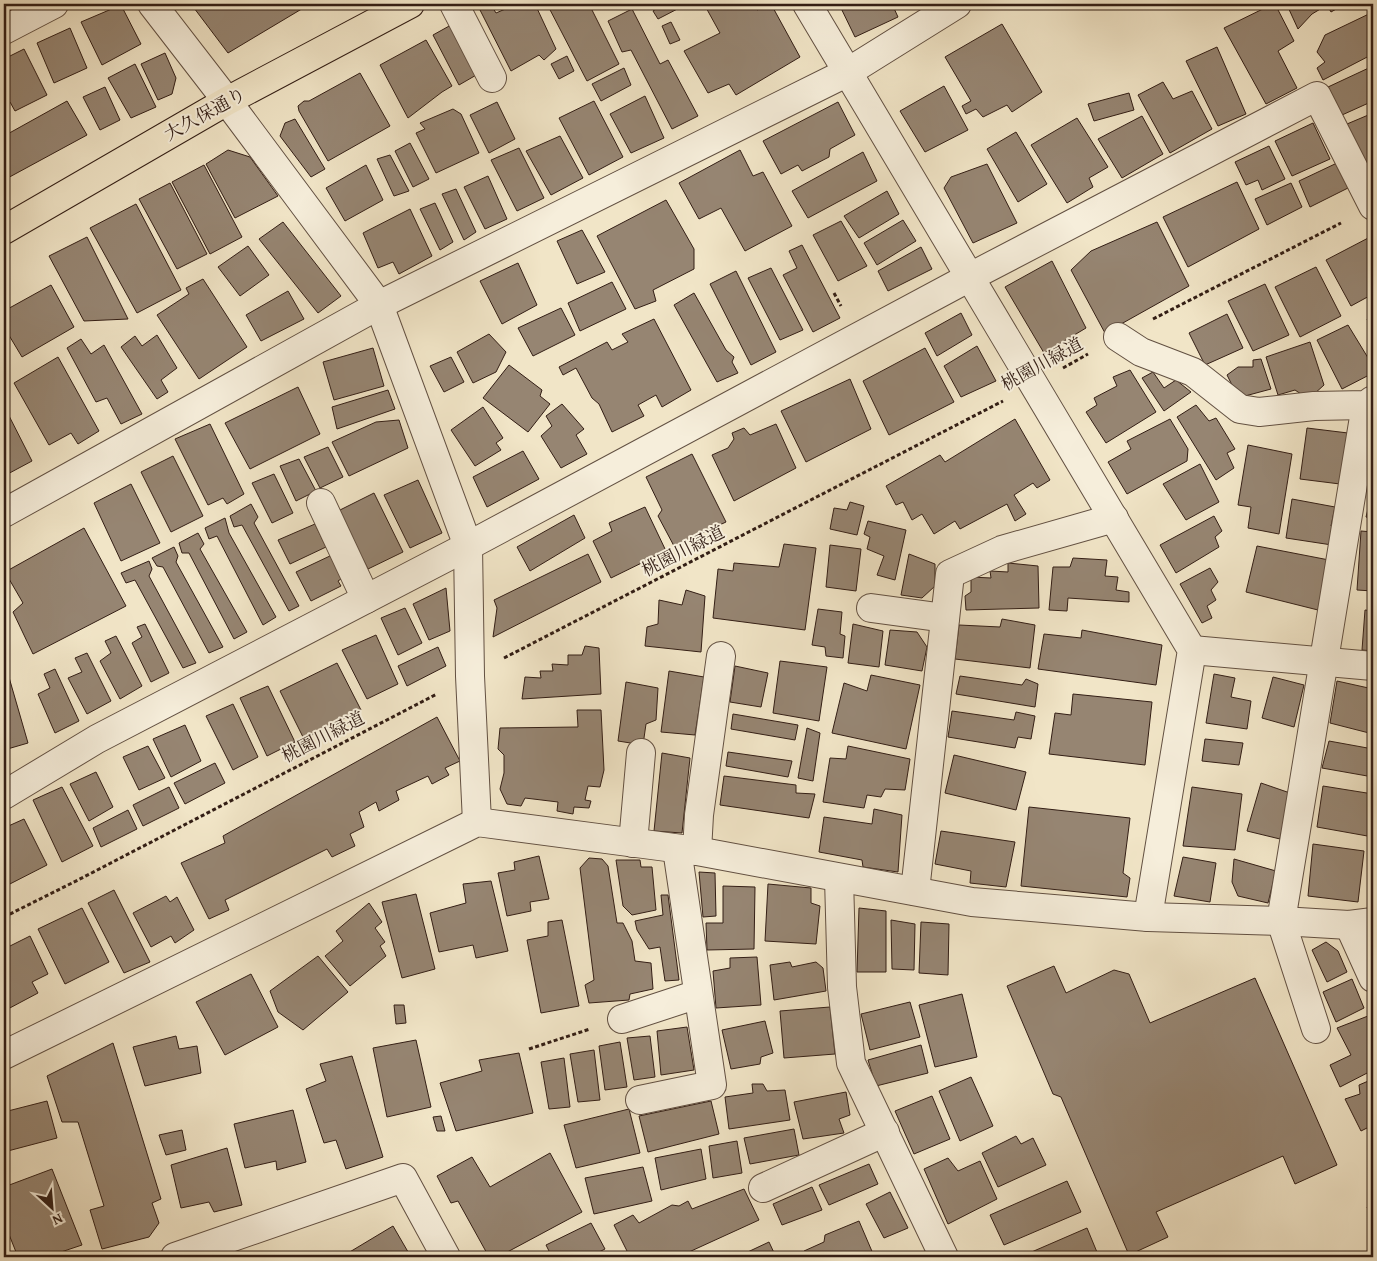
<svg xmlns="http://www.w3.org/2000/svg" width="1377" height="1261" viewBox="0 0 1377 1261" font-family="'Gentium Book Plus','Noto Serif JP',serif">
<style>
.building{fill:#968572;stroke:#331e15}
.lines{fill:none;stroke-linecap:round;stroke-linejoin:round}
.minor-casing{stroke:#625042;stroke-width:30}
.major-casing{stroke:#331e15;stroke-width:30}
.path{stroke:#331e15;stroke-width:3;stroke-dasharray:4 2.5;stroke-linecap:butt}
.minor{stroke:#f6eedb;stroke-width:28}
.major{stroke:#f1e5c7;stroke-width:28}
.labels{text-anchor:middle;stroke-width:4;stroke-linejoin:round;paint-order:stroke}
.street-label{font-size:18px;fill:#331e15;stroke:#f6eedb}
</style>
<rect width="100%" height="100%" fill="#f1e5c7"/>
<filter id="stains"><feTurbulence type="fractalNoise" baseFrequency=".004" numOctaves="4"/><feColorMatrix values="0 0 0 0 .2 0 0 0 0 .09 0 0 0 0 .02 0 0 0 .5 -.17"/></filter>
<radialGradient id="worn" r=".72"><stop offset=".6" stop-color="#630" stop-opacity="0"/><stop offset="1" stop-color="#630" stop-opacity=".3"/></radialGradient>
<!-- building -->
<g class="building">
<path d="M191,4H310L228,53Z"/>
<path d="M517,4H535L556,49L544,60L539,55L511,71L480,10L491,5L496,13Z"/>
<path d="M547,4H589L619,64L587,81Z"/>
<path d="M664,4H687L658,19L653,11Z"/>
<path d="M704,4H754L757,10L771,4L800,57L736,95L729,84L708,93L684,51L720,33Z"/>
<path d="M839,4H892L898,17L855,37Z"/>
<path d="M1273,4H1275L1294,41L1278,51L1297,88L1266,104L1224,28Z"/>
<path d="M1289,4H1345L1331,12L1327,5L1312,14L1298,29L1287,5Z"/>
<path d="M121,5L141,44L102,65L81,22Z"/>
<path d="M632,9L660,64L668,60L698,116L672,129L631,50L622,52L608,21Z"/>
<path d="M1373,12V54L1323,80L1317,68L1325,62L1317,52L1325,35Z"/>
<path d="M671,22L680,40L670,44L662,26Z"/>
<path d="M1002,24L1042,92L1012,112L1007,105L983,117L976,109L966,114L962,106L971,101L945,57Z"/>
<path d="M451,25L478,74L459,85L433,35Z"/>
<path d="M70,28L87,68L54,83L37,43Z"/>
<path d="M426,40L452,86L442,92L408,118L380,65Z"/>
<path d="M1217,47L1246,114L1218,126L1186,61Z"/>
<path d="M24,49L47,95L15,111L10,102L4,105V59Z"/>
<path d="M165,53L176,78L172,94L158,100L141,64Z"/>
<path d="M567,56L574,71L559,79L551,64Z"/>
<path d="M135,64L156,107L131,118L108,78Z"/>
<path d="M1373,66V101L1342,115L1328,87Z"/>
<path d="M624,68L631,85L601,101L592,84Z"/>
<path d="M360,73L390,126L328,161L299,111L298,106L304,101H309Z"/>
<path d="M1163,82L1173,99L1192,91L1212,129L1170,153L1138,95Z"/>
<path d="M944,86L968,130L925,152L900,111Z"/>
<path d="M105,87L120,120L100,130L83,97Z"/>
<path d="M1129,93L1134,110L1094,121L1088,104Z"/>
<path d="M645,96L664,138L631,153L610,114Z"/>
<path d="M67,101L87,135L4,180V136Z"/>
<path d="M594,101L623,157L589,175L559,118Z"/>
<path d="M497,102L515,139L489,153L470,115Z"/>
<path d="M838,102L855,135L830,149L829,157L802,171L798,165L781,174L763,141Z"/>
<path d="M453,109L461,114L479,153L436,173L416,133L425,129L420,123Z"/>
<path d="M1373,113V172L1370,173L1347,124Z"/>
<path d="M1142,116L1163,154L1122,178L1098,139Z"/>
<path d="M1077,118L1108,167L1089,178L1093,187L1067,203L1031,145Z"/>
<path d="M295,119L325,169L311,177L280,136L285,123Z"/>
<path d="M1313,123L1330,159L1292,176L1275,141Z"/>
<path d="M1016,132L1047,184L1018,202L987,149Z"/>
<path d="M560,136L583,178L551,195L526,151Z"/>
<path d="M410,143L429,179L413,187L395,151Z"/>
<path d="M1269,146L1285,179L1262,190L1258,180L1246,185L1235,162Z"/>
<path d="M519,148L544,198L517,211L491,160Z"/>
<path d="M228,150L250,157L278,196L235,218L206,164Z"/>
<path d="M740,150L753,176L763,172L792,226L745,251L721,208L699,219L679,183Z"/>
<path d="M863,152L877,181L808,218L792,191Z"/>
<path d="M390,155L409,191L394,196L377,159Z"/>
<path d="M1337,163L1348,188L1310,207L1299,181Z"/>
<path d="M987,164L1017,223L973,243L944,188L951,177Z"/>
<path d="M204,165L242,237L210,254L172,182Z"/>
<path d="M366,165L383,200L345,221L326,188Z"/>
<path d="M488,176L507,219L485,229L464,187Z"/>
<path d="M1237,182L1259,229L1188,267L1163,217Z"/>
<path d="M170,183L207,254L177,269L139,199Z"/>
<path d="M1291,183L1302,207L1267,225L1255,199Z"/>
<path d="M456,189L476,232L464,240L442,194Z"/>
<path d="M887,191L899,214L859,238L844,216Z"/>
<path d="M666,200L694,249V269L653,290L656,301L635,309L597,236Z"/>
<path d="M435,203L453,242L440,250L420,209Z"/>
<path d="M136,204L181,290L137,313L90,228Z"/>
<path d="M410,209L432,256L399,274L393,262L378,268L363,233Z"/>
<path d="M903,220L916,241L877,265L864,243Z"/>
<path d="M841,221L867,266L838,281L813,235Z"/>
<path d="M283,222L341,296L318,313L259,239Z"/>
<path d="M1157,222L1189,286L1105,333L1071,270L1091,251Z"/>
<path d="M582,230L605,272L577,284L557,241Z"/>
<path d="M1372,236L1373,294L1351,306L1326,260Z"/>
<path d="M87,237L128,319L84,321L49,256Z"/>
<path d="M802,245L840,318L813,332L783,275L797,268L789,251Z"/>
<path d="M248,246L269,275L240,296L218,267Z"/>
<path d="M921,247L932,269L888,291L878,271Z"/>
<path d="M1052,261L1086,328L1044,353L1005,287Z"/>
<path d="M518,263L537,305L502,324L480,281Z"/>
<path d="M1316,267L1341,316L1300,337L1275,287Z"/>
<path d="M771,268L803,330L780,340L748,278Z"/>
<path d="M736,271L776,352L751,365L710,284Z"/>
<path d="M203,279L247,347L199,379L157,315L189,294L186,288Z"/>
<path d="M612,282L626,309L580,331L568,303Z"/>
<path d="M1265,284L1289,335L1253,351L1228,301Z"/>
<path d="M51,285L74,327L22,357L4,327V311Z"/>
<path d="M288,291L304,319L261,341L246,315Z"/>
<path d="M694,293L726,350L734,357L732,362L738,373L717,382L674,305Z"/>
<path d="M561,308L575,335L533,356L518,328Z"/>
<path d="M961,313L972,335L937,356L925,333Z"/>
<path d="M1227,314L1243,348L1205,365L1189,333Z"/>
<path d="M1373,316V330L1367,319Z"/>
<path d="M654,319L691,390L662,407L656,395L638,405L644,416L612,432L599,404L592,398L576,368L563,375L559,367L607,342L612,350L628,342L622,334Z"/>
<path d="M1348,325L1373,366V373L1342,389L1317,340Z"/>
<path d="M489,334L506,352L496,372L473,383L457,352Z"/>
<path d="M157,335L177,368L161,380L168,392L157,399L121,347L135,336L142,346Z"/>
<path d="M81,339L91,354L104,345L142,414L121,424L107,398L96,402L67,348Z"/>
<path d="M1310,342L1324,385L1313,395L1304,396L1295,390L1278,395L1266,357Z"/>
<path d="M977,346L996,381L961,397L944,366Z"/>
<path d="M373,348L384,386L334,400L323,362Z"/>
<path d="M925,348L954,402L889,435L863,381Z"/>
<path d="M58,357L99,431L78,444L71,433L49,445L14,383Z"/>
<path d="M451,357L464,382L444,392L430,366Z"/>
<path d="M1261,359L1271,389L1245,396L1232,385L1227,375L1238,367H1253V360Z"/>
<path d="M509,365L542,390L540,396L550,404L528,432L483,398Z"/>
<path d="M1130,370L1156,412L1106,443L1086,412L1097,405L1094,398L1117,386L1113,377Z"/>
<path d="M1153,372L1164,388L1176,380L1191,392L1164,411L1142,378Z"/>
<path d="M850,379L871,429L806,462L781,411Z"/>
<path d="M298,387L320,434L250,469L225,423Z"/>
<path d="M388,390L395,409L337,429L332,407Z"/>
<path d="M562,404L584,429L576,435L587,454L561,468L541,436L552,426L546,416Z"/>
<path d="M1196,405L1209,421L1216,418L1235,449L1227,453L1234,468L1216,480L1177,417Z"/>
<path d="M4,406L32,461L4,476Z"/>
<path d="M483,407L503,438L496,443L501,450L475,466L451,430Z"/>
<path d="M1015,419L1050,480L1037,488L1033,483L1014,495L1026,514L1015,521L1007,504L960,529L955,521L934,534L922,514L912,520L903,502L896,505L886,486L940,455L945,462Z"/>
<path d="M1170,419L1188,449L1187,461L1127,494L1108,462L1131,449L1127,441Z"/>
<path d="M399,420L408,448L349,476L332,442L376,422Z"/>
<path d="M210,424L244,494L227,504L223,498L208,505L175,439Z"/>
<path d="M776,424L796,468L734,501L712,455L728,448L734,439L732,433L744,428L750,435Z"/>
<path d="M1307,428L1348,433L1340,484L1300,479Z"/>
<path d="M1248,445L1292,454L1279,534L1248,528L1251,507L1238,505Z"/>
<path d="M328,447L343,477L320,488L304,457Z"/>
<path d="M523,451L539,479L487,507L473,477Z"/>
<path d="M692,454L726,522L674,546L658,516L662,510L646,477Z"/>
<path d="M173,456L203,516L171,532L141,472Z"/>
<path d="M299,459L316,491L296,501L280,466Z"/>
<path d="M1200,464L1219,502L1186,520L1163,484Z"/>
<path d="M274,474L293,513L272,523L252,483Z"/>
<path d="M418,480L442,533L410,548L384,495Z"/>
<path d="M131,484L160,543L121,561L94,503Z"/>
<path d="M374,493L403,552L368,569L338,511Z"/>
<path d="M1372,493L1373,494V519L1366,517Z"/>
<path d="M1292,499L1335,507L1331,526L1336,531L1332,545L1286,538Z"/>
<path d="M850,502L864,506L857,535L830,529L834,508L847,510Z"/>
<path d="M251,504L258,517L254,523L299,606L289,611L242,525L234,527L230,516Z"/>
<path d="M645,507L666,551L611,578L593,541L612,531L609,523Z"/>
<path d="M574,515L585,538L530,571L517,547Z"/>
<path d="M1214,516L1222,531L1215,537L1219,547L1176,573L1160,545Z"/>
<path d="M225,518L229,533L276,617L263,625L217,536L209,539L205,528Z"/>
<path d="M868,521L906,530L895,580L877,575L884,556L867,549L870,537L864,534Z"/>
<path d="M315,524L326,547L290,564L278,540Z"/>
<path d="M84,528L126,606L33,654L13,612L23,603L5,572Z"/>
<path d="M1361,531L1373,532V591L1357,590Z"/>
<path d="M198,533L204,544L200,549L247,632L234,639L189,553H182L179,543Z"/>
<path d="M784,544L816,548L805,630L713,618L718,569L733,571L734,563L779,567Z"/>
<path d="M830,545L861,549L856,591L826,587Z"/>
<path d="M1257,546L1329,560L1318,610L1246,592Z"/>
<path d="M174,547L178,556L176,562L223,647L209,653L163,567L157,566L152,558Z"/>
<path d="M588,554L601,582L493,637L497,608L494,600Z"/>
<path d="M909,554L935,564V586L922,598L901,595Z"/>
<path d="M332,555L344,577L338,581L341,586L311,601L296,572Z"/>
<path d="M1073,558L1107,560L1105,576L1118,577L1116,590L1129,592V602L1068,598L1067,611L1049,610L1053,567H1070Z"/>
<path d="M149,561L152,569L149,576L196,663L183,668L135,580L126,583L121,573Z"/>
<path d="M1008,563L1038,566L1039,608L966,610L965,596L971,592V577L991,578L990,571L1008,572Z"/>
<path d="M1210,568L1218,582L1211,590L1216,600L1207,606L1212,618L1202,623L1180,584Z"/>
<path d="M446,588L450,631L429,640L413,604Z"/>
<path d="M686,590L705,596L701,652L645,646L647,627L658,624L659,600L682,605Z"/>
<path d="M405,608L422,643L398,655L381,618Z"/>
<path d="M818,609L842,612L840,634L845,636L843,658L826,656L825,647L812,645Z"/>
<path d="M1365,610L1373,611V651L1362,650Z"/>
<path d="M1002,619L1035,625L1030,668L955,659L959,625L1000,627Z"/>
<path d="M145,624L169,673L151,682L132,643L142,637L137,627Z"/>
<path d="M853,624L883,631L879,667L848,663Z"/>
<path d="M890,630L917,632L927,647L922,671L885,665Z"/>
<path d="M1082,630L1162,645L1156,685L1038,669L1044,634L1081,638Z"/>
<path d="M376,635L398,684L367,699L342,650Z"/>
<path d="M116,636L142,686L120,699L100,661L111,653L105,641Z"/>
<path d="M585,646L599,648L601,694L522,699L525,677L541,678L540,671H553L552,664L568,665V655H582Z"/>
<path d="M438,647L446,666L407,686L398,666Z"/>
<path d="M87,653L111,701L87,714L68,678L82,672L75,658Z"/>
<path d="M4,660L28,743L4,750Z"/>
<path d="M780,661L827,667L819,721L773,713Z"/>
<path d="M337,663L361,710L304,739L280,691Z"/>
<path d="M735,666L768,673L761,707L730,702Z"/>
<path d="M55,669L79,721L55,733L38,694L50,688L44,674Z"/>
<path d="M669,671L704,677L695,735L661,732Z"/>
<path d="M1214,674L1235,678L1231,697L1251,701L1247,729L1206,723Z"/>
<path d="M871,675L920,685L906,749L832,733L844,683L867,691Z"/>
<path d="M960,676L1022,685L1026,679L1038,684L1035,707L956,694Z"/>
<path d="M1273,677L1304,685L1294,727L1262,718Z"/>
<path d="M1337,681L1373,689V734L1330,723Z"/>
<path d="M626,682L658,688L656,720L646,724L643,745L618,741Z"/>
<path d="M268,686L295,742L267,756L240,698Z"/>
<path d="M1073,694L1152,702L1145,765L1049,754L1055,713L1071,715Z"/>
<path d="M233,704L258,757L233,770L206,716Z"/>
<path d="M577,710H601L604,770L600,787L588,786L585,800L591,801L589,808L574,807L573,814L557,811L558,802L525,798L521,806L507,804L500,789L504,773V755L498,749L500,728L578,727Z"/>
<path d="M952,711L1014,720L1016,712L1035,716L1031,739L1018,737L1015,748L948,737Z"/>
<path d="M733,714L798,725L795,740L731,729Z"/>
<path d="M437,717L460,761L445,768L449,775L432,784L428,776L396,791L399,800L379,811L376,802L359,812L364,827L350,834L355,846L332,857L327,849L225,900L229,910L209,919L181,863L225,843L223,836Z"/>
<path d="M185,725L201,761L171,777L153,739Z"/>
<path d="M807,728L820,733L813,781L798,778Z"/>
<path d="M1205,739L1243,743L1239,765L1202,761Z"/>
<path d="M1329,741L1373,749V777L1322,768Z"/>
<path d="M148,746L165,778L139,790L123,757Z"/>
<path d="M848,746L910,759L905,790L885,789L881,797L867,795L864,808L823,802L830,758L846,759Z"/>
<path d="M728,752L792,761L788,777L726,766Z"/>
<path d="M662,753L690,758L682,833L654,831Z"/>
<path d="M954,755L1026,772L1016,810L945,793Z"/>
<path d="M215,763L225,783L185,804L174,783Z"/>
<path d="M96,772L113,807L89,821L70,784Z"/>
<path d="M724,776L796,785V793L815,794L809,818L720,805Z"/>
<path d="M1261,783L1290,793L1280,839L1247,831Z"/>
<path d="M1323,786L1373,794V837L1317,827Z"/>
<path d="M62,787L93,846L62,862L33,800Z"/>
<path d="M169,787L179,808L143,826L133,805Z"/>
<path d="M1192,787L1242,794L1235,850L1183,846Z"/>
<path d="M1029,807L1130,818L1123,873L1130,878L1127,897L1021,886Z"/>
<path d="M874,809L902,815L898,872L863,867L862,860L819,852L824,817L872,824Z"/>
<path d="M128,810L137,829L101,847L93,828Z"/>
<path d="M24,819L47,865L4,887V828Z"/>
<path d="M941,831L1015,842L1006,887L970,883L971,871L935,864Z"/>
<path d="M1313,844L1364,851L1358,902L1308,896Z"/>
<path d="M1373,854V900H1369Z"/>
<path d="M539,856L549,899L530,902L531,911L507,916L498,873L515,870L514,862Z"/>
<path d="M1183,857L1216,863L1210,902L1174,896Z"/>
<path d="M589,858L602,859L608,866L617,923H623L632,941L635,961L651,963L653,989L630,994L629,1000L589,1003L585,985L594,980L580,868Z"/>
<path d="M1234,859L1276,871L1268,903L1238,896L1232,882Z"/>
<path d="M616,860H640L641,867H652L656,910L632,915L623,906Z"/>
<path d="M699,872L715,873L716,916L703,917Z"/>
<path d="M491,881L508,951L476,958L473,945L439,952L430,913L466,903L463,884Z"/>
<path d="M768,884L811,888V903L820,906L816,944L765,941Z"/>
<path d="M723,886L755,887L754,949L707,950L706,923H723Z"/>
<path d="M114,890L150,962L124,973L88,903Z"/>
<path d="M416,894L435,969L402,978L382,902Z"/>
<path d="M661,895H668L679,980L665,981L660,947L649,949L637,930L635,921L663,915Z"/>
<path d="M166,896L170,902L177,897L194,930L175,943L171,936L151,947L133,913Z"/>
<path d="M369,903L382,922L375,928L385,942L380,946L386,956L350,986L325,956L343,941L336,931Z"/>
<path d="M82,908L109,962L65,984L38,929Z"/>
<path d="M859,908L886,911V972H857Z"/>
<path d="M562,920L579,1006L541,1013L527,940L548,936V922Z"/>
<path d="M891,920L915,924L914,970L892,969Z"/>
<path d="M921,922L949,924L948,975L919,973Z"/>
<path d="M30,936L48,974L32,982L38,993L6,1010L4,1004V949Z"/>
<path d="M1326,942L1338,951L1347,972L1327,982L1312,950Z"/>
<path d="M318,956L348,992L303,1030L278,1012L270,991Z"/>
<path d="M757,957L761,1005L716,1008L713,971L730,968V958Z"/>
<path d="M790,962L792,967L816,962L823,968L826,991L774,1000L770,965Z"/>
<path d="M1054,966L1066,993L1114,970L1129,974L1150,1023L1255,978L1337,1165L1295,1184L1283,1156L1156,1212L1168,1237L1129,1255L1061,1097L1053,1094L1007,986Z"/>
<path d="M251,974L278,1027L225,1055L196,1002Z"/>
<path d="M1352,979L1364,1008L1336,1022L1323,992Z"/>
<path d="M962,994L977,1057L935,1067L919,1005Z"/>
<path d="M910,1002L920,1037L870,1050L861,1014Z"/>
<path d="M394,1005H404L406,1023L396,1024Z"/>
<path d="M830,1007L835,1054L784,1058L780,1011Z"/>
<path d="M1368,1016L1373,1026V1070L1340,1087L1330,1065L1351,1055L1337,1028Z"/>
<path d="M765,1021L773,1053L761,1057L760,1064L731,1069L722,1030Z"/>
<path d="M687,1027L694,1070L661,1075L657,1031Z"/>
<path d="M176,1036L179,1049L197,1046L201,1073L145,1086L133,1047Z"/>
<path d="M650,1036L655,1077L634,1080L627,1038Z"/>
<path d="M416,1040L431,1107L387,1117L373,1048Z"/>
<path d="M620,1042L627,1087L605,1090L599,1046Z"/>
<path d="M113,1043L161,1199L152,1203L159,1223L149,1237L102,1249L90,1210L104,1206L78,1122H62L47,1076Z"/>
<path d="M921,1045L928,1073L876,1086L868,1060Z"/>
<path d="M594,1050L600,1100L578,1102L570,1054Z"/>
<path d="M519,1053L533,1113L456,1131L440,1083L482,1071L479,1060Z"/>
<path d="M352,1056L383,1157L346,1169L336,1140L324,1143L306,1089L326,1081L320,1064Z"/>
<path d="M564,1058L570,1107L549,1109L541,1062Z"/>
<path d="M971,1077L993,1126L960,1141L939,1091Z"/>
<path d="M1373,1079V1125L1361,1131L1345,1099L1360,1094L1359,1085Z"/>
<path d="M752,1084H763L767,1091L785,1090L790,1120L729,1129L725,1097L753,1093Z"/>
<path d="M846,1092L850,1115L839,1119L844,1133L803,1139L794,1102Z"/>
<path d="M932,1096L950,1139L914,1154L895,1111Z"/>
<path d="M47,1101L57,1138L4,1152V1112Z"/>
<path d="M711,1101L719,1134L648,1152L639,1116Z"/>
<path d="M629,1109L640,1153L576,1168L564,1125Z"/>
<path d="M293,1110L306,1162L277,1170L276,1161L245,1168L234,1124Z"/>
<path d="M441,1116L445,1131H437L433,1117Z"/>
<path d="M794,1129L799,1155L750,1164L744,1138Z"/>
<path d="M182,1130L186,1150L166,1155L159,1135Z"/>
<path d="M1016,1136L1021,1144L1033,1138L1046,1165L998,1187L982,1153Z"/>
<path d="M737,1141L742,1173L713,1178L709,1146Z"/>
<path d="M227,1148L242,1205L214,1212L209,1202L181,1208L171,1165Z"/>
<path d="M701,1149L706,1179L661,1190L655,1158Z"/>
<path d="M550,1153L582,1212L498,1257H489L458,1201L451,1203L437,1176L472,1157L490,1187Z"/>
<path d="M948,1158L958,1171L980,1161L997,1199L948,1224L924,1169Z"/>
<path d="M869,1164L878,1184L829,1205L819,1185Z"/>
<path d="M643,1167L652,1201L594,1214L585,1178Z"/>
<path d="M52,1169L82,1245L46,1257H18L4,1222V1187Z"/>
<path d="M1067,1181L1081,1212L1004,1245L990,1215Z"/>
<path d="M812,1187L822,1210L782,1225L773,1204Z"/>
<path d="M744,1189L759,1220L678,1257H630L614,1225L633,1215L639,1223L672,1205L679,1206L688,1201L692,1209Z"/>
<path d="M890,1192L908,1228L884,1238L866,1204Z"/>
<path d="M1373,1205V1220L1367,1207Z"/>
<path d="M859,1221L874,1256L871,1257H807L804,1251L824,1242L825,1235Z"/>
<path d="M591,1223L605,1249L589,1257H552L546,1245Z"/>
<path d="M393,1226L411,1257H321L343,1256Z"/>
<path d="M1087,1228L1099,1257H1020Z"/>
<path d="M769,1242L776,1257H737Z"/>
</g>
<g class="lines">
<defs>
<g id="minor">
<path d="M152,4L227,101L379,305L468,546L470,676L477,822"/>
<path d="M454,4L492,78"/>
<path d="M807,4L1192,650L1148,917"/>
<path d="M4,30L54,4"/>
<path d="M1118,337L1141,352L1193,372L1240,409L1259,412L1314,406L1366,405L1373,400"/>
<path d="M321,503L366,599"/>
<path d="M4,513L379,305L848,72L957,4"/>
<path d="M871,608L945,618"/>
<path d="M1192,650L1373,666"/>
<path d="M4,795L97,739L468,546L970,277L1317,96L1373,206"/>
<path d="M633,843L641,753"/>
<path d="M697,851L699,815L721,656"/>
<path d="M839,878L842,987L851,1063L944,1257"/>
<path d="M915,891L950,574L1002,550L1114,518"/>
<path d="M1349,925L1373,978"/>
<path d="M622,1019L698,994"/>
<path d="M1316,1029L1281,921L1366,405"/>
<path d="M4,1055L477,822L697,851L972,902L1148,917L1281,921L1349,925L1373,922"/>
<path d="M640,1100L712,1085L677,849"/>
<path d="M763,1188L885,1132"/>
<path d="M175,1257L403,1178L446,1257"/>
</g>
<path id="major" d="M4,230L227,101L410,4"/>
</defs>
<!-- minor casing -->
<use href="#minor" class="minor-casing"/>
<!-- major casing -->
<use href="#major" class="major-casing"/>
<!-- path -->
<g class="path">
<path d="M834,293L841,306"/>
<path d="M1153,319L1341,223"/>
<path d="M1063,368L1088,354"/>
<path d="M504,658L1003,401"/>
<path d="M4,917L78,880L437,694"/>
<path d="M529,1049L590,1029"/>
</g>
<!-- minor -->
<use href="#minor" class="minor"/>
<!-- major -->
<use href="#major" class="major"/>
</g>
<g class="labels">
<!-- street labels -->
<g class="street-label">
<text transform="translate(205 114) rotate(-29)" y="6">大久保通り</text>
<text transform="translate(1042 364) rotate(-29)" y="6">桃園川緑道</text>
<text transform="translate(683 551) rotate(-27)" y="6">桃園川緑道</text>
<text transform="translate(323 737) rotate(-27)" y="6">桃園川緑道</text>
</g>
</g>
<!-- margin -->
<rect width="1377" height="1261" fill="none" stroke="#f1e5c7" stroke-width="20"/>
<rect x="5" y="5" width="1367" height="1251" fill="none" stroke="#331e15" stroke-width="2.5"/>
<rect x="10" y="10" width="1357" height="1241" fill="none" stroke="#331e15"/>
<!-- north arrow -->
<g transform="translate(52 1208) rotate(154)" stroke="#f6eedb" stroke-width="4" paint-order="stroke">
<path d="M0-4L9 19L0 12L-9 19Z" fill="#331e15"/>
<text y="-8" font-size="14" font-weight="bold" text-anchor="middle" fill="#331e15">N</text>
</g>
<rect width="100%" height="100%" filter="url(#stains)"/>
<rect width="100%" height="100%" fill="url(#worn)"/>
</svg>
